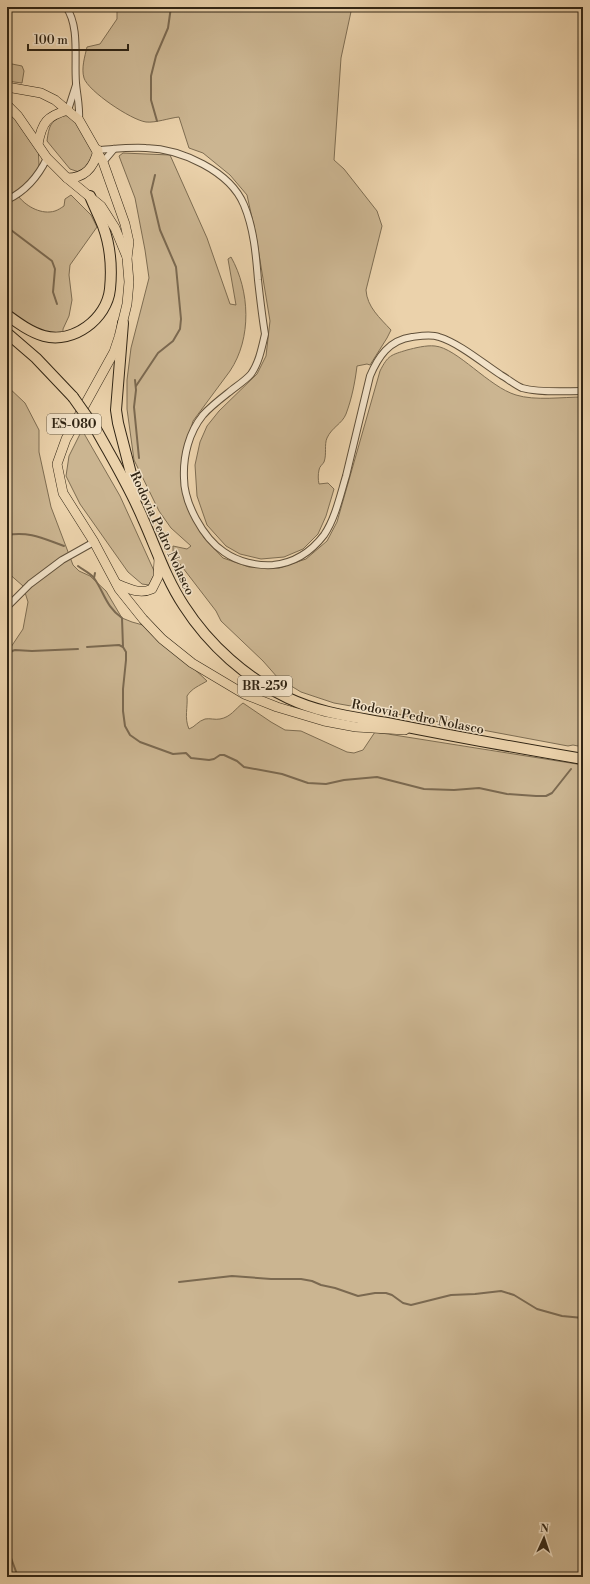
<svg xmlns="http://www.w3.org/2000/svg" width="590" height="1584" viewBox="0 0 590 1584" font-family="'Libre Bodoni',serif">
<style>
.green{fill:#cbb591;stroke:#7e6d52}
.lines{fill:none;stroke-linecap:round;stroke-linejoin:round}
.stream{stroke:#7b6950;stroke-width:2}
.minor-casing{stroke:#60503a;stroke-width:8}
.primary-casing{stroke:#312514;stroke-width:10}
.trunk-casing{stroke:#312514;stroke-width:12}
.minor{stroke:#f2e2c8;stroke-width:6}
.primary{stroke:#ebd2ab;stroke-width:9}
.trunk{stroke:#ebd2ab;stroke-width:10}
.trunk-bridge-casing{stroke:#312514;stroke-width:12;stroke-linecap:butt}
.trunk-bridge{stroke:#ebd2ab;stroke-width:10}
.labels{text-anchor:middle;stroke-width:3;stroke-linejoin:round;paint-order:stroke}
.shield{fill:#f2e2c8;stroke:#6b5e4a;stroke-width:1}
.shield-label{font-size:12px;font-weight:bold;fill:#312514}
.street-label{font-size:13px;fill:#312514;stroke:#f2e2c8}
</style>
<rect width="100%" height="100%" fill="#ebd2ab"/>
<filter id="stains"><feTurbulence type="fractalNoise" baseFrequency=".005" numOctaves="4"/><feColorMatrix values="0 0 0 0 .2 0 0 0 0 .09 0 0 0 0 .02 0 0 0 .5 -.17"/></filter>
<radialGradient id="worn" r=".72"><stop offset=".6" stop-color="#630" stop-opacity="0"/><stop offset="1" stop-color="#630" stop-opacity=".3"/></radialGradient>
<!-- green -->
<g class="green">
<path d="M117,7H352L341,58L334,160L344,169L377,211L382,226L366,290C367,307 380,318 391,330L387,338L370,365L367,364L357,366C355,382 352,398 346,414C342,424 332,427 327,438C324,445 327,454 324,462C323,464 319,467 319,470C318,474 318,480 319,484L328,483L334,489L326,516L318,534L303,549L284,557L261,559L240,554L226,546L207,525L197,496L195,465L200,442L207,426L219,411L257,374L266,356L270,321L256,236L247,195L230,175L203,153L189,148L179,117C169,118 156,123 146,122C131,120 88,91 84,78C81,68 85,56 87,47L100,44L117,19Z"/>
<path d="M7,63L22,66L24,71L22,83L7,81Z"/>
<path d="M7,107L38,145L39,165L38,171L35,178L20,189L19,197C27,207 42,215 55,211C58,210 61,208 64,206L65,199L71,195L91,215L97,227L70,265L69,275L72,300L69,316L63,329V338L30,329L7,313Z"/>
<path d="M63,115L76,118L98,156L82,173L70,169L47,141C49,126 50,122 63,115Z"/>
<path d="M123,153L170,155L207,238L230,304L236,305L228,259L231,257C250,291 252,338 230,371C218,388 205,404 193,421L191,428L183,475L190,510L204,538L223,558L249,567L279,568L306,559L327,541L337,522L380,371C388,355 391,355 407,350C415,348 426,345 435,346C457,348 489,387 516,395C535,401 563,397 583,397V747L573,745L568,746L402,715L334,703L301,692L278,678L263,661L221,621L216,611L173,555V546L187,549L191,546L171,528L159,511L134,460L127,409V380L131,348L149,278L145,250L135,198L119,156Z"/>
<path d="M7,386L25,403L39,430V452L51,507L73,565L79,571L90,576L106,591L122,618L132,622L150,627L207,681C199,686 192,688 187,696C188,707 184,718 189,729C195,727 198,721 205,719C210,718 215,720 220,719C231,717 235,709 243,703L271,722L285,730L301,731L347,752L354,753L363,750L375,732L583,765V1577H7V653L23,629L28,602L23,586L7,572Z"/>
<path d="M82,430L120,496L155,573L149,585L142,584L128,572L80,504L66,476L69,456Z"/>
</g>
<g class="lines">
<!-- stream -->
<g class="stream">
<path d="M157,121L151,100V76L156,56L168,28L171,7"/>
<path d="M7,227L52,261L55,269L53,292L57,304"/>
<path d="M135,380L136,390L134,407L139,458"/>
<path d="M136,386L158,353L173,341L180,329L181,319L176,267L160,230L151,192L155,175"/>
<path d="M7,535C30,531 44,539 64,546"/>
<path d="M78,566C83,570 90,573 94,578C104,592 106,607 122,618L123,647L126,652V660L123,689V711L125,726L130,735L140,742L173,754L186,753L191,758L209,760L214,759L220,755H224L237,761L244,767L282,774L308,783L326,784L344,780L377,777L424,789L454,790L479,788L507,794L536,796H546L552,793L571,769"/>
<path d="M94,578L95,573"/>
<path d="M87,647L119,645L123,647"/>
<path d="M7,657L12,651L15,650L32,651L78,649"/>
<path d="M179,1282L232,1276L271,1279H301L312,1281L321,1285L335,1288L358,1296L375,1293H386L392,1295L403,1303L411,1305L451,1295L475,1294L501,1291L514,1295L537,1309L562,1316L583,1318"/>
<path d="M7,1547L18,1577"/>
</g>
<defs>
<g id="minor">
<path d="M66,7C80,26 74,60 76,83C77,95 80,107 79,120"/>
<path d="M68,110L76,85"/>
<path d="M98,150C114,149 130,147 146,148C181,149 230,171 244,205C254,229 256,255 258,280C260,298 262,316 265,334C262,347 259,363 251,374C245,381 235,387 228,393C219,400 210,407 203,415C189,432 183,456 184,478C184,503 203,538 224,552C238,562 257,566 273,565C294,563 311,552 324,535C335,519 340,496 346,476C354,443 362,410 370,376C378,357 389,340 412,337C420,336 431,334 439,337C459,343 484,364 501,375C508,379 515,385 522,388C541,393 564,391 583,391"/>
<path d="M103,162L114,149"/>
<path d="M7,200C26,191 38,177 47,158"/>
<path d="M7,607L30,584L62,560L94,542"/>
</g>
<g id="primary">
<path d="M7,87L41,93L55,100L79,120L103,162L125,224L129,242L127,258L129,282L127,304L119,337L114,352L66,439L57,464L63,493L94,542L119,589L143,619L162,639L192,663L244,694L277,707L324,721L356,727L405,730"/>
<path d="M7,105L18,116L47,158L67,178L101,206L115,228L127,257"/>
<path d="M38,144C42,122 47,116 68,110"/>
<path d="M67,178C86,178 94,167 98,150"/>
<path d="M117,584C128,588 139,595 152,589L158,577L159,558"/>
</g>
<g id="trunk">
<path d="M7,315C18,323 30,332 44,336C73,344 107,319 110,289C112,269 110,245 103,226C99,216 94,206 90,196"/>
<path d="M123,323L116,410L118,423L137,497"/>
<path d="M7,333L36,358L73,397"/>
<path d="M97,431C113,460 130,488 143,519C156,548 166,579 184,606C209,645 247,679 288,698C319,713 354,717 387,723C452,736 518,748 583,759"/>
</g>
</defs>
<!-- minor casing -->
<use href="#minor" class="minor-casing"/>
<!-- primary casing -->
<use href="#primary" class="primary-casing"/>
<!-- trunk casing -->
<use href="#trunk" class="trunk-casing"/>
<!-- minor -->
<use href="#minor" class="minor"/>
<!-- primary -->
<use href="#primary" class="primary"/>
<!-- trunk -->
<use href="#trunk" class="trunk"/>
<defs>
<path id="trunk-bridge" d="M73,397L97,431"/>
</defs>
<!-- trunk-bridge casing -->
<use href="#trunk-bridge" class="trunk-bridge-casing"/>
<!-- trunk-bridge -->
<use href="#trunk-bridge" class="trunk-bridge"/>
</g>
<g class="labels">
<!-- shield labels -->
<g class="shield">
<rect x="47" y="414" width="54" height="20" rx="3"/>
<rect x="238" y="676" width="54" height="20" rx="3"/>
</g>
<g class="shield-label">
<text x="74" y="428">ES-080</text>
<text x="265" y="690">BR-259</text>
</g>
<!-- street labels -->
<g class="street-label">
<text transform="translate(163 533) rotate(65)" y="5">Rodovia Pedro Nolasco</text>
<text transform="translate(418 716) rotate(11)" y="5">Rodovia Pedro Nolasco</text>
</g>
</g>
<!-- margin -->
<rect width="590" height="1584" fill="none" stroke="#ebd2ab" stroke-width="24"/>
<rect x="8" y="8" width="574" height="1568" fill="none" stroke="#312514" stroke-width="2"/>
<rect x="12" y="12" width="566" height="1560" fill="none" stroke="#312514"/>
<!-- north arrow -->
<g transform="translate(544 1538) rotate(3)" stroke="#f2e2c8" stroke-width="3" paint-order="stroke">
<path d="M0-3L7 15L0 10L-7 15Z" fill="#312514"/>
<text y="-6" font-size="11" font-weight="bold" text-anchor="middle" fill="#312514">N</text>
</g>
<!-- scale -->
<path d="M28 44v6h100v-6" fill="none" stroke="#312514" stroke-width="2"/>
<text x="34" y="44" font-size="12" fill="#312514" stroke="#f2e2c8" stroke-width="3" paint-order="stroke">100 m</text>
<rect width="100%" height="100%" filter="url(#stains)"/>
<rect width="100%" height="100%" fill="url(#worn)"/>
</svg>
